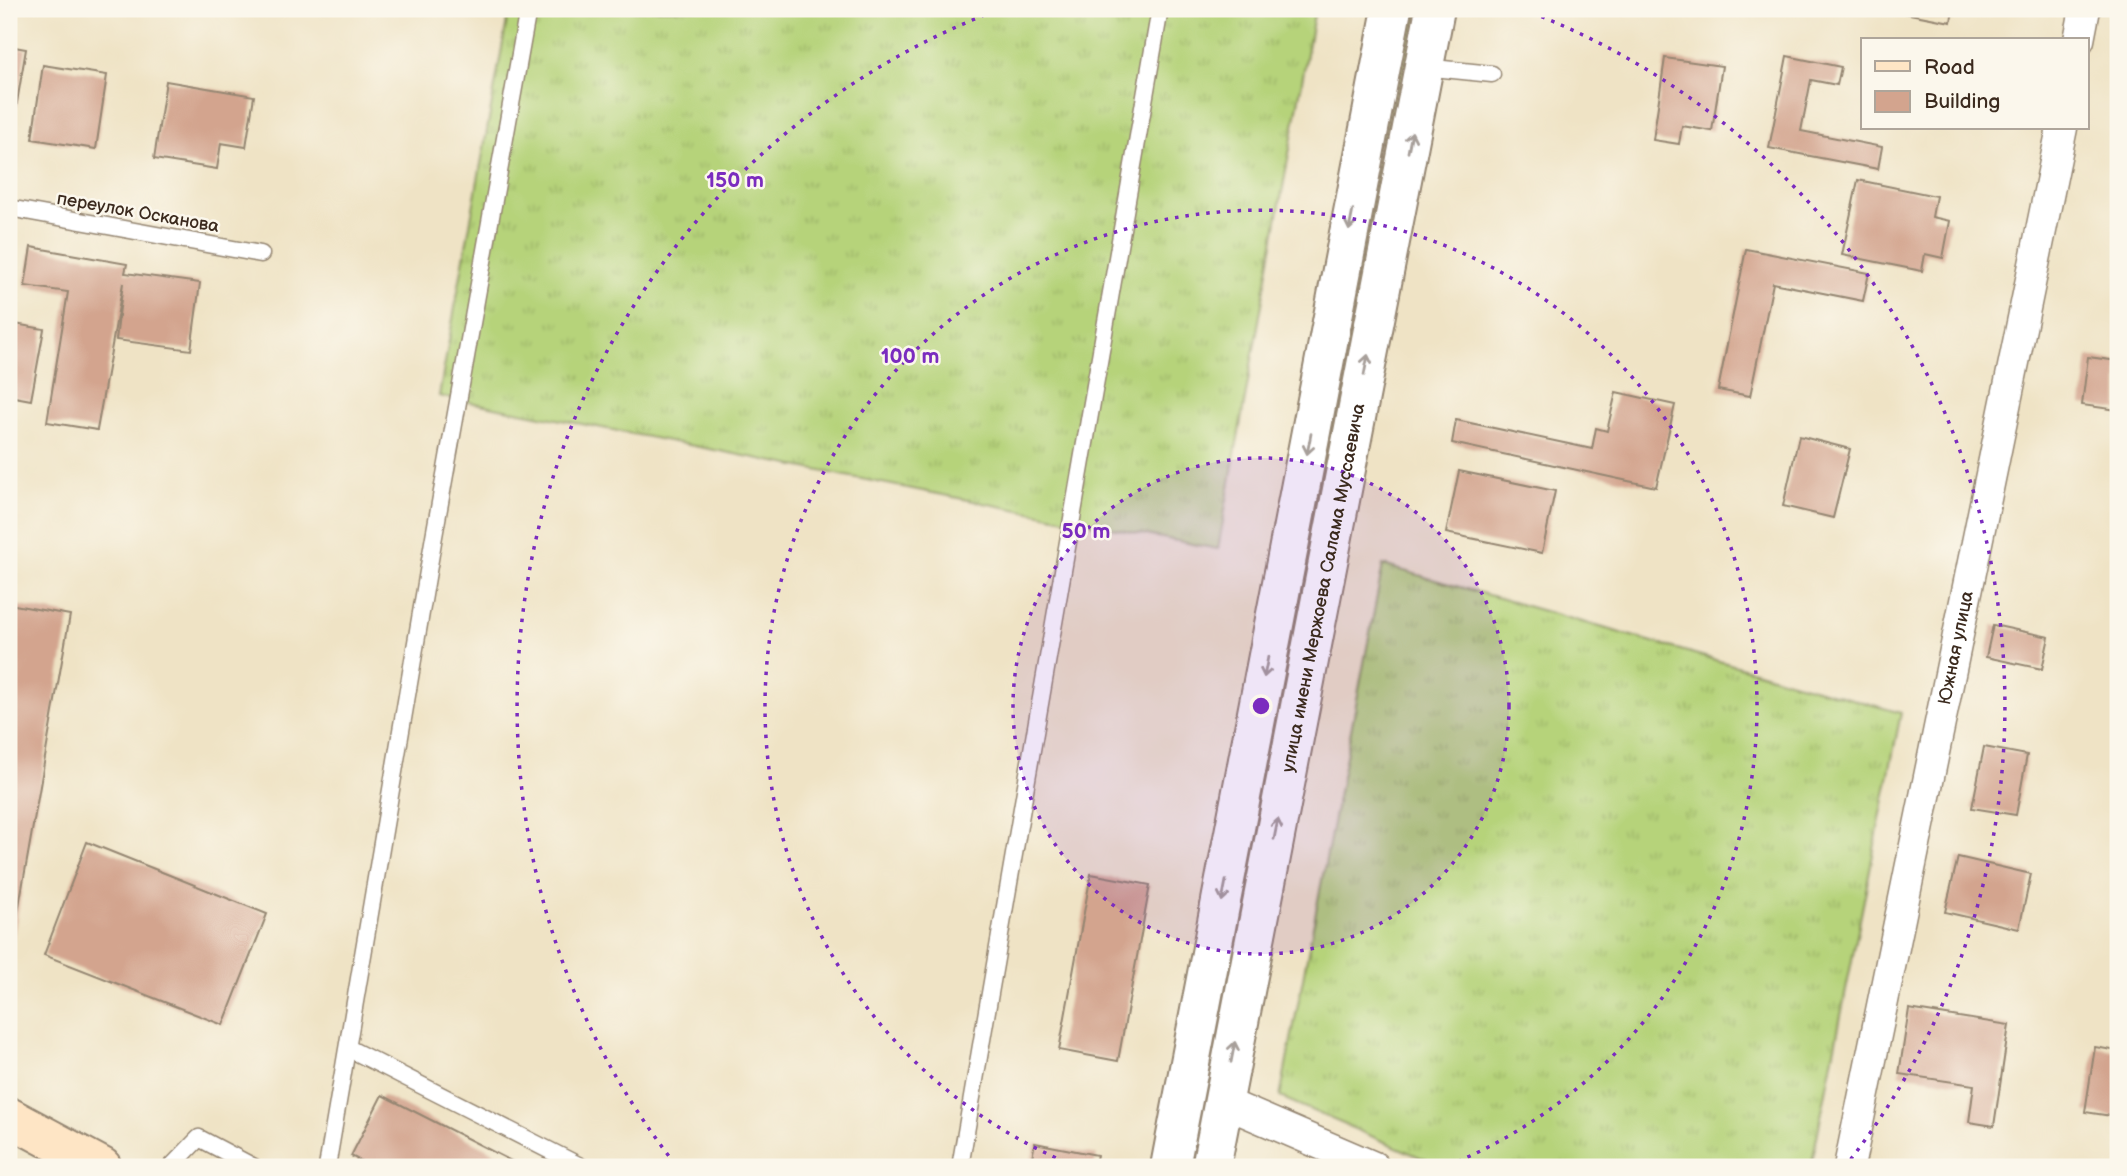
<svg xmlns="http://www.w3.org/2000/svg" width="2127" height="1176" viewBox="0 0 2127 1176" font-family="'Balsamiq Sans',sans-serif">
<style>
.grass{fill:url(#grass-tufts);stroke:#787e4c;stroke-width:2}
.building{fill:#d3a48e}
.lines{fill:none;stroke-linecap:round;stroke-linejoin:round}
.service-casing{stroke:#958672;stroke-width:19}
.minor-casing{stroke:#958672;stroke-width:33}
.tertiary-casing{stroke:#958672;stroke-width:42}
.secondary-casing{stroke:#958672;stroke-width:42}
.service{stroke:#fff;stroke-width:16}
.minor{stroke:#fff;stroke-width:30}
.tertiary{stroke:#fff;stroke-width:38}
.secondary{stroke:#fee5c5;stroke-width:38}
.oneway{stroke:#a79f9a}
.ring{fill:none;stroke:#7b2cbf;stroke-width:3.5;stroke-dasharray:3.5 7}
.labels{text-anchor:middle;stroke-width:5;stroke-linejoin:round;paint-order:stroke}
.street-label{font-size:18px;fill:#3b2a1e;stroke:#fbf7ec}
.centre{fill:#7b2cbf;stroke:#fbf7ec;stroke-width:3.5}
.ring-label{font-size:21px;text-anchor:middle;font-weight:bold;fill:#7b2cbf;stroke:#fbf7ec;stroke-width:5;stroke-linejoin:round;paint-order:stroke}
</style>
<defs>
<pattern id="grass-tufts" width="24" height="20" patternUnits="userSpaceOnUse" patternTransform="scale(1.75)"><rect width="24" height="20" fill="#b6d37a"/><path d="M3 7l-1-3M5 7V3M7 7l1-3M15 17l-1-3M17 17v-4M19 17l1-3" fill="none" stroke="#9db569"/></pattern>
</defs>
<rect width="100%" height="100%" fill="#fbf7ec"/>
<filter id="ink" filterUnits="userSpaceOnUse"><feTurbulence type="fractalNoise" baseFrequency=".0143" numOctaves="2"/><feDisplacementMap in="SourceGraphic" scale="14" xChannelSelector="R" yChannelSelector="G"/><feConvolveMatrix kernelMatrix="1 2 1 2 8 2 1 2 1" color-interpolation-filters="sRGB"/></filter>
<filter id="wash" filterUnits="userSpaceOnUse"><feTurbulence type="fractalNoise" baseFrequency=".00686" numOctaves="4" result="noise"/><feDisplacementMap in="SourceGraphic" scale="28" xChannelSelector="R" yChannelSelector="G"/><feGaussianBlur stdDeviation="1.57" result="paint"/><feColorMatrix in="noise" values="0 0 0 0 0 0 0 0 0 0 0 0 0 0 0 0 0 1.4 0 .05"/><feComposite in="paint" operator="in"/></filter>
<g filter="url(#wash)">
<rect width="100%" height="100%" fill="#efe3c5"/>
<!-- grass -->
<g class="grass">
<path d="M509,9H1315L1218,549L439,396Z"/>
<path d="M1406,9H1419L1219,1051L1208,1048Z"/>
<path d="M1383,565L1901,713L1811,1167H1443L1280,1097Z"/>
</g>
<g id="blocks">
<!-- building -->
<g class="building">
<path d="M1884,9H1953L1951,22Z"/>
<path d="M9,46L26,49L13,126H9Z"/>
<path d="M1787,56L1841,67L1837,85L1811,80L1801,131L1882,147L1878,169L1769,148Z"/>
<path d="M1665,58L1722,66L1712,131L1682,126L1679,144L1653,140Z"/>
<path d="M43,65L107,75L96,149L32,139Z"/>
<path d="M166,81L254,96L246,147L221,143L217,169L154,159Z"/>
<path d="M1858,180L1936,196L1932,217L1950,221L1943,258L1925,254L1922,271L1842,255Z"/>
<path d="M31,247L127,264L125,273L200,283L191,350L116,340L123,283L97,430L47,422L68,292L25,286Z"/>
<path d="M1746,249L1869,273L1863,301L1773,283L1750,396L1718,390Z"/>
<path d="M9,323L44,329L31,400L9,396Z"/>
<path d="M2088,357L2118,361V410L2082,405Z"/>
<path d="M1616,392L1675,405L1656,487L1452,443L1456,420L1592,449L1596,428L1607,431Z"/>
<path d="M1799,436L1850,449L1833,518L1783,506Z"/>
<path d="M1459,471L1555,491L1542,553L1446,533Z"/>
<path d="M9,604L70,615L10,957H9Z"/>
<path d="M1993,625L2049,637L2042,669L1986,657Z"/>
<path d="M1984,747L2027,755L2016,815L1972,808Z"/>
<path d="M87,842L267,914L223,1025L44,955Z"/>
<path d="M1958,857L2031,874L2019,929L1945,912Z"/>
<path d="M1091,874L1150,885L1118,1061L1059,1050Z"/>
<path d="M1909,1009L2009,1025L1994,1126L1969,1122L1974,1085L1899,1074Z"/>
<path d="M2095,1047L2118,1051V1117L2085,1112Z"/>
<path d="M382,1095L523,1167H372L351,1156Z"/>
<path d="M1035,1143L1097,1155L1094,1167H1030Z"/>
</g>
</g>
</g>
<g filter="url(#ink)">
<use href="#blocks" fill-opacity="0" stroke="#958672" stroke-width="2"/>
<g class="lines">
<defs>
<g id="service">
<path d="M1424,67L1492,74"/>
<path d="M9,208L261,254"/>
<path d="M348,1048L582,1167"/>
<path d="M171,1167L199,1138L254,1167"/>
<path d="M327,1167L433,542L528,9"/>
<path d="M960,1167L1160,9"/>
</g>
<g id="minor">
<path d="M2079,40L2085,9"/>
<path d="M1223,1102L1374,1167"/>
<path id="s1" d="M1849,1167L2062,128"/>
</g>
<g id="tertiary">
<path d="M1170,1167L1392,9"/>
<path id="s2" d="M1211,1167L1435,9"/>
</g>
<path id="secondary" d="M9,1117L102,1167"/>
</defs>
<!-- service casing -->
<use href="#service" class="service-casing"/>
<!-- minor casing -->
<use href="#minor" class="minor-casing"/>
<!-- tertiary casing -->
<use href="#tertiary" class="tertiary-casing"/>
<!-- secondary casing -->
<use href="#secondary" class="secondary-casing"/>
<!-- service -->
<use href="#service" class="service"/>
<!-- minor -->
<use href="#minor" class="minor"/>
<!-- tertiary -->
<use href="#tertiary" class="tertiary"/>
<!-- secondary -->
<use href="#secondary" class="secondary"/>
</g>
<!-- one-way arrows -->
<defs><path id="oneway-shaft" d="M-6 0H5M1.5-3L5.5 0L1.5 3" fill="none" stroke-width="1.6" stroke-linecap="round" stroke-linejoin="round" transform="scale(1.75)"/></defs>
<g class="oneway">
<use href="#oneway-shaft" transform="translate(1410 142) rotate(-79)"/>
<use href="#oneway-shaft" transform="translate(1351 220) rotate(101)"/>
<use href="#oneway-shaft" transform="translate(1366 365) rotate(-79)"/>
<use href="#oneway-shaft" transform="translate(1309 444) rotate(101)"/>
<use href="#oneway-shaft" transform="translate(1266 667) rotate(101)"/>
<use href="#oneway-shaft" transform="translate(1276 829) rotate(-79)"/>
<use href="#oneway-shaft" transform="translate(1224 891) rotate(101)"/>
<use href="#oneway-shaft" transform="translate(1233 1052) rotate(-79)"/>
</g>
</g>
<!-- distance rings -->
<circle cx="1261" cy="706" r="248" fill="#7b2cbf" fill-opacity=".12"/>
<g class="ring">
<circle cx="1261" cy="706" r="248"/>
<path d="M1075 1166A496 496 0 1 1 1447 1166"/>
<path d="M675 1164A744 744 0 0 1 1000 9M1522 9A744 744 0 0 1 1847 1164"/>
</g>
<g class="labels">
<!-- street labels -->
<g class="street-label">
<text transform="translate(138 212) rotate(10)" y="6">переулок Осканова</text>
<text dy="6" stroke="none"><textPath href="#s2" startOffset="590">улица имени Мержоева Салама Муссаевича</textPath></text>
<text dy="6" stroke="none"><textPath href="#s1" startOffset="530">Южная улица</textPath></text>
</g>
</g>
<circle cx="1261" cy="706" r="10" class="centre"/>
<g class="ring-label">
<text x="735" y="187">150 m</text>
<text x="910" y="363">100 m</text>
<text x="1086" y="538">50 m</text>
</g>
<!-- margin -->
<rect width="2127" height="1176" fill="none" stroke="#fbf7ec" stroke-width="35"/>
<!-- legend -->
<rect x="1861" y="38" width="228" height="91" fill="#fbf7ec" stroke="#aea59a" stroke-width="2"/>
<rect x="1875" y="61" width="35" height="10" fill="#fee5c5" stroke="#aea59a" stroke-width="2"/>
<text x="1924" y="74" font-size="21" fill="#3b2a1e">Road</text>
<rect x="1875" y="91" width="35" height="21" fill="#d3a48e" stroke="#aea59a" stroke-width="2"/>
<text x="1924" y="108" font-size="21" fill="#3b2a1e">Building</text>
</svg>
